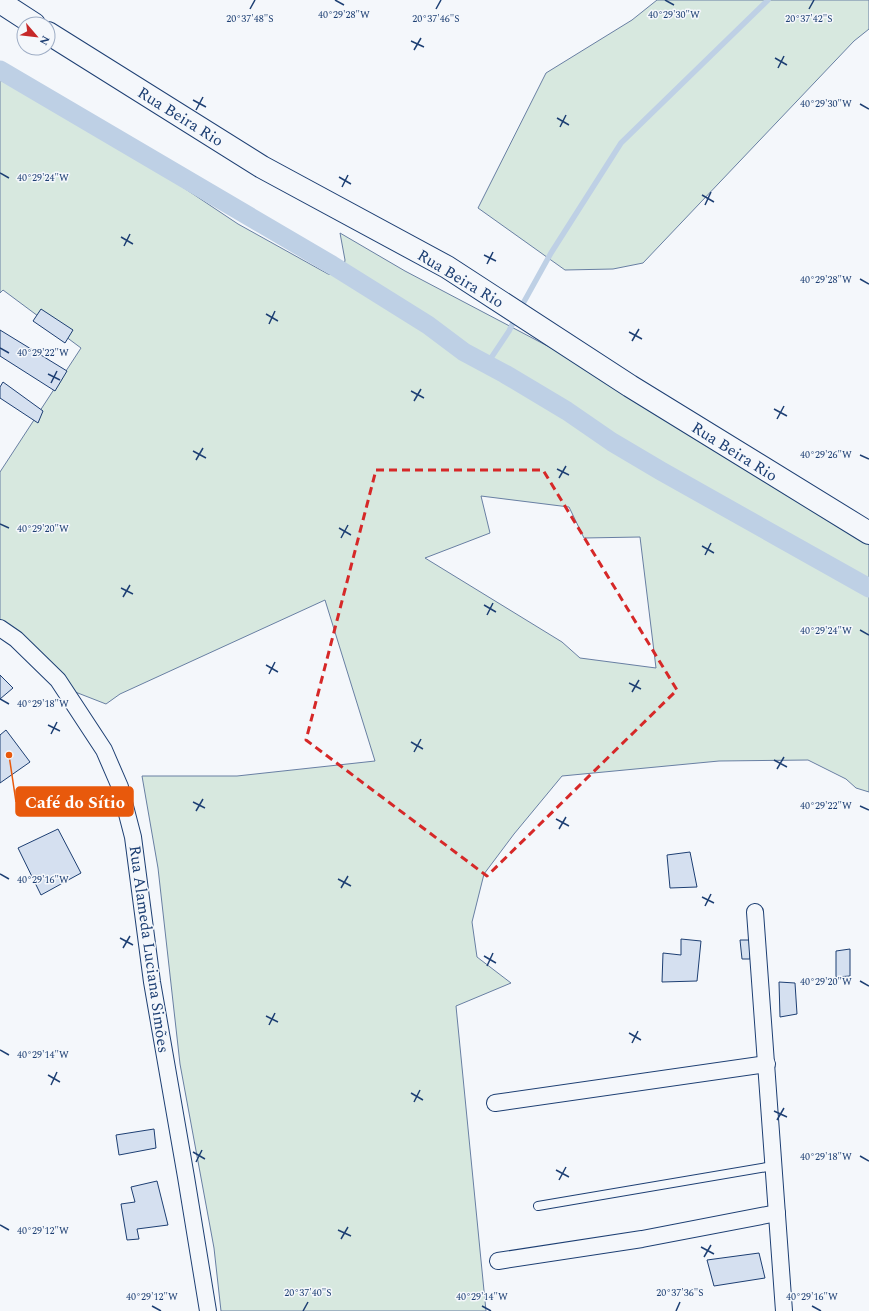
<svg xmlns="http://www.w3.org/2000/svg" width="869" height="1311" viewBox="0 0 869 1311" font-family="Spectral,serif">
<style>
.green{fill:#d7e8df;stroke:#687fa3;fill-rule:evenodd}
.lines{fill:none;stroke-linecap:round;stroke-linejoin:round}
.stream{stroke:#bed0e5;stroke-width:5.5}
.canal{stroke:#bed0e5;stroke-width:19}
.building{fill:#d5e0f0;stroke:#1d3f73}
.lane-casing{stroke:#1d3f73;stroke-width:10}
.street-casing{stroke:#1d3f73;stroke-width:18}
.secondary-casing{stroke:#1d3f73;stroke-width:24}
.lane{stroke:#f4f7fb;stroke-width:8}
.street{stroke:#f4f7fb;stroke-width:16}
.secondary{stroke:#f4f7fb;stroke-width:22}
.marked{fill:none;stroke:#d62828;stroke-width:3;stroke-dasharray:8 5;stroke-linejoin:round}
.ticks{fill:none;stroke:#1d3f73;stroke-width:1.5}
.labels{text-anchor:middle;stroke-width:3;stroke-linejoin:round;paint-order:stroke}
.street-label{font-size:16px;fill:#1d3f73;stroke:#f4f7fb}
.ticks-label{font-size:10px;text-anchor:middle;fill:#1d3f73;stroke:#f4f7fb;stroke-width:3;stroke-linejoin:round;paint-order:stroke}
.leader{fill:none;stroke:#e8590c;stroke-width:1.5}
.callout-dot{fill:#e8590c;stroke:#f4f7fb;stroke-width:1.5}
.callout{fill:#e8590c;stroke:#e8590c;stroke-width:1.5}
.callout-label{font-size:17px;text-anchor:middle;font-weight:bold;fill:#fff}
</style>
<rect width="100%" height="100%" fill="#f4f7fb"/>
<!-- green -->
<g class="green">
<path d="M657,0H869V29L854,41L643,263L613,269L565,270L478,208L546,73L632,20Z"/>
<path d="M0,80L51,107L151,166L238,224L328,274L334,275L338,272L339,267L338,262L344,266L345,260L340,233L405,271L557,351L869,539V792L856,788L846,779L808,760L719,761L562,776L514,834L484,874L472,922L477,957L511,983L456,1006L486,1311H221L214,1248L180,1064L158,868L142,776H237L375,761L325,600L120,694L106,704L65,688L0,622V472L81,348L3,290L0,293ZM481,496L569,507L584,538L640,537L656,668L580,658L562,642L425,558L490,533Z"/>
</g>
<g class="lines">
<!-- stream -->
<g class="stream">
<path d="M520,309L551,253L621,143L768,0"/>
<path d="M487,364L509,331L516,317"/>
</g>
<!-- canal -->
<path class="canal" d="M0,70L332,265L428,325L464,352L505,374L567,411L612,442L661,471L869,588"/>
</g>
<!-- building -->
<g class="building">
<path d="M41,309L73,330L65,343L33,321Z"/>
<path d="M0,330L67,371L55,391L0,356Z"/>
<path d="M3,382L43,411L38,423L0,398V387Z"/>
<path d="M0,675L13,688L0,699Z"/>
<path d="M6,730L30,762L0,783V735Z"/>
<path d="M58,829L81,873L41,895L18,848Z"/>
<path d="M690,852L697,887L670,888L667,855Z"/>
<path d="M681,939L701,941L697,981L662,982L663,953L681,955Z"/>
<path d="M740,940H750V959H742Z"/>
<path d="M850,949V976L836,977V951Z"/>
<path d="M779,982L795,983L797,1014L780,1017Z"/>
<path d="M154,1129L156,1148L119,1155L116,1135Z"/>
<path d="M157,1181L168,1225L137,1229L139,1239L127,1240L121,1204L135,1202L131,1187Z"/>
<path d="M759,1253L765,1278L714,1286L707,1260Z"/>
</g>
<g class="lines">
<defs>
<path id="lane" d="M538,1206L773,1166"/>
<g id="street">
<path d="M0,628L16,639L58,680L104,750L120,787L133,837L152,982L186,1177L208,1311"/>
<path d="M755,912L784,1311"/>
<path d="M495,1103L767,1064"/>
<path d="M498,1261L642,1239L777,1213"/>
</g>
<g id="secondary">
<path d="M0,2L34,24"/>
<path d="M48,33L262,167L447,267L630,386L869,533"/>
</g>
</defs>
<!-- lane casing -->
<use href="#lane" class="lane-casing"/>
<!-- street casing -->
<use href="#street" class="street-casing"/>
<!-- secondary casing -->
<use href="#secondary" class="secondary-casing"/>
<!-- lane -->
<use href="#lane" class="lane"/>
<!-- street -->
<use href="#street" class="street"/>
<!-- secondary -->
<use href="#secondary" class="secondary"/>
</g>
<!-- marked area -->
<path class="marked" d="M376,470H543L677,690L487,876L306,740Z"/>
<!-- ticks -->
<path class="ticks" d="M335,0L344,5M665,0L674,5M250,9L255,0M436,9L441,0M809,9L814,0M411,41L424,47M414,50L421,38M775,58L787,65M778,68L784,56M193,100L206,107M860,104L869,109M196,110L203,97M557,118L569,125M560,127L566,115M0,173L9,178M339,177L351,184M342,187L348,175M702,195L714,202M705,205L711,192M121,237L133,244M124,246L130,234M484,255L496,261M487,264L493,252M860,279L869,284M266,314L278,321M269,324L275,311M629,332L642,339M632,341L639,329M0,348L9,353M48,374L60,380M51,383L57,371M411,391L424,398M414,401L421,389M774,409L787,416M777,419L784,406M193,451L206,458M860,455L869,459M196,460L203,448M557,469L569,475M559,478L566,466M0,524L9,528M339,528L351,535M341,538L348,525M702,546L714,553M705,555L711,543M121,588L133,594M123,597L130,585M484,605L496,612M487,615L493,603M860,630L869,635M266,665L278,672M269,674L275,662M629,683L641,689M632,692L639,680M0,699L9,704M48,725L60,731M51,734L57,722M411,742L423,749M414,752L421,739M774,760L787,767M777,769L784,757M193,802L205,808M860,806L869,810M196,811L203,799M556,819L569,826M559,829L566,817M0,874L9,879M338,879L351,886M341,888L348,876M702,897L714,903M705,906L711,894M120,938L133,945M123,948L130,936M484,956L496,963M487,966L493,953M860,981L869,986M266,1016L278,1022M269,1025L275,1013M629,1033L641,1040M632,1043L638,1031M0,1050L9,1055M48,1075L60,1082M51,1085L57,1072M411,1093L423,1100M414,1102L420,1090M774,1111L787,1117M777,1120L784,1108M193,1152L205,1159M860,1156L869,1161M196,1162L202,1150M556,1170L569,1177M559,1180L566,1167M0,1225L9,1230M338,1230L351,1236M341,1239L348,1227M701,1247L714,1254M704,1257L711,1245M152,1306L161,1311M482,1306L491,1311M812,1306L821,1311M303,1311L308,1302M676,1311L680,1302"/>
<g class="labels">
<!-- street labels -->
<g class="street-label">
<text transform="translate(181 116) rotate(32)" y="6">Rua Beira Rio</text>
<text transform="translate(461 278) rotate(31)" y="6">Rua Beira Rio</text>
<text transform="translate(735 451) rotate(32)" y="6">Rua Beira Rio</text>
<text transform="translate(150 949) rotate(82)" y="6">Rua Alameda Luciana Simões</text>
</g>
</g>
<g class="ticks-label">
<text x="674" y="18">40°29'30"W</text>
<text x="344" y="18">40°29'28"W</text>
<text x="250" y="22">20°37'48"S</text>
<text x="436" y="22">20°37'46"S</text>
<text x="809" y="22">20°37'42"S</text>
<text x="826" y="107">40°29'30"W</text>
<text x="43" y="181">40°29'24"W</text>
<text x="826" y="283">40°29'28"W</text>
<text x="43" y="356">40°29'22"W</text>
<text x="826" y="458">40°29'26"W</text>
<text x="43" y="532">40°29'20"W</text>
<text x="826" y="634">40°29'24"W</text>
<text x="43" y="707">40°29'18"W</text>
<text x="826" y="809">40°29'22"W</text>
<text x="43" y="883">40°29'16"W</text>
<text x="826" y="985">40°29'20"W</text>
<text x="43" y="1058">40°29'14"W</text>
<text x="826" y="1160">40°29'18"W</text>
<text x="43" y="1234">40°29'12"W</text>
<text x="308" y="1296">20°37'40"S</text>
<text x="680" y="1296">20°37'36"S</text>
<text x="152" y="1300">40°29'12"W</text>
<text x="482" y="1300">40°29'14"W</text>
<text x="812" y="1300">40°29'16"W</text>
</g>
<!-- callouts -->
<path class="leader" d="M9 755L16 802"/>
<circle class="callout-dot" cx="9" cy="755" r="4"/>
<rect class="callout" x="16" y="787" width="117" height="29" rx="4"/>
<g class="callout-label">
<text x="75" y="808">Café do Sítio</text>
</g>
<!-- north arrow -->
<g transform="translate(36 36) rotate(118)"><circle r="19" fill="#f4f7fb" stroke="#9eadc5"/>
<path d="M0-3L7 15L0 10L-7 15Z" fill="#c62828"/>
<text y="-6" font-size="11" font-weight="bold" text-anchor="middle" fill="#1d3f73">N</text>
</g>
</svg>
